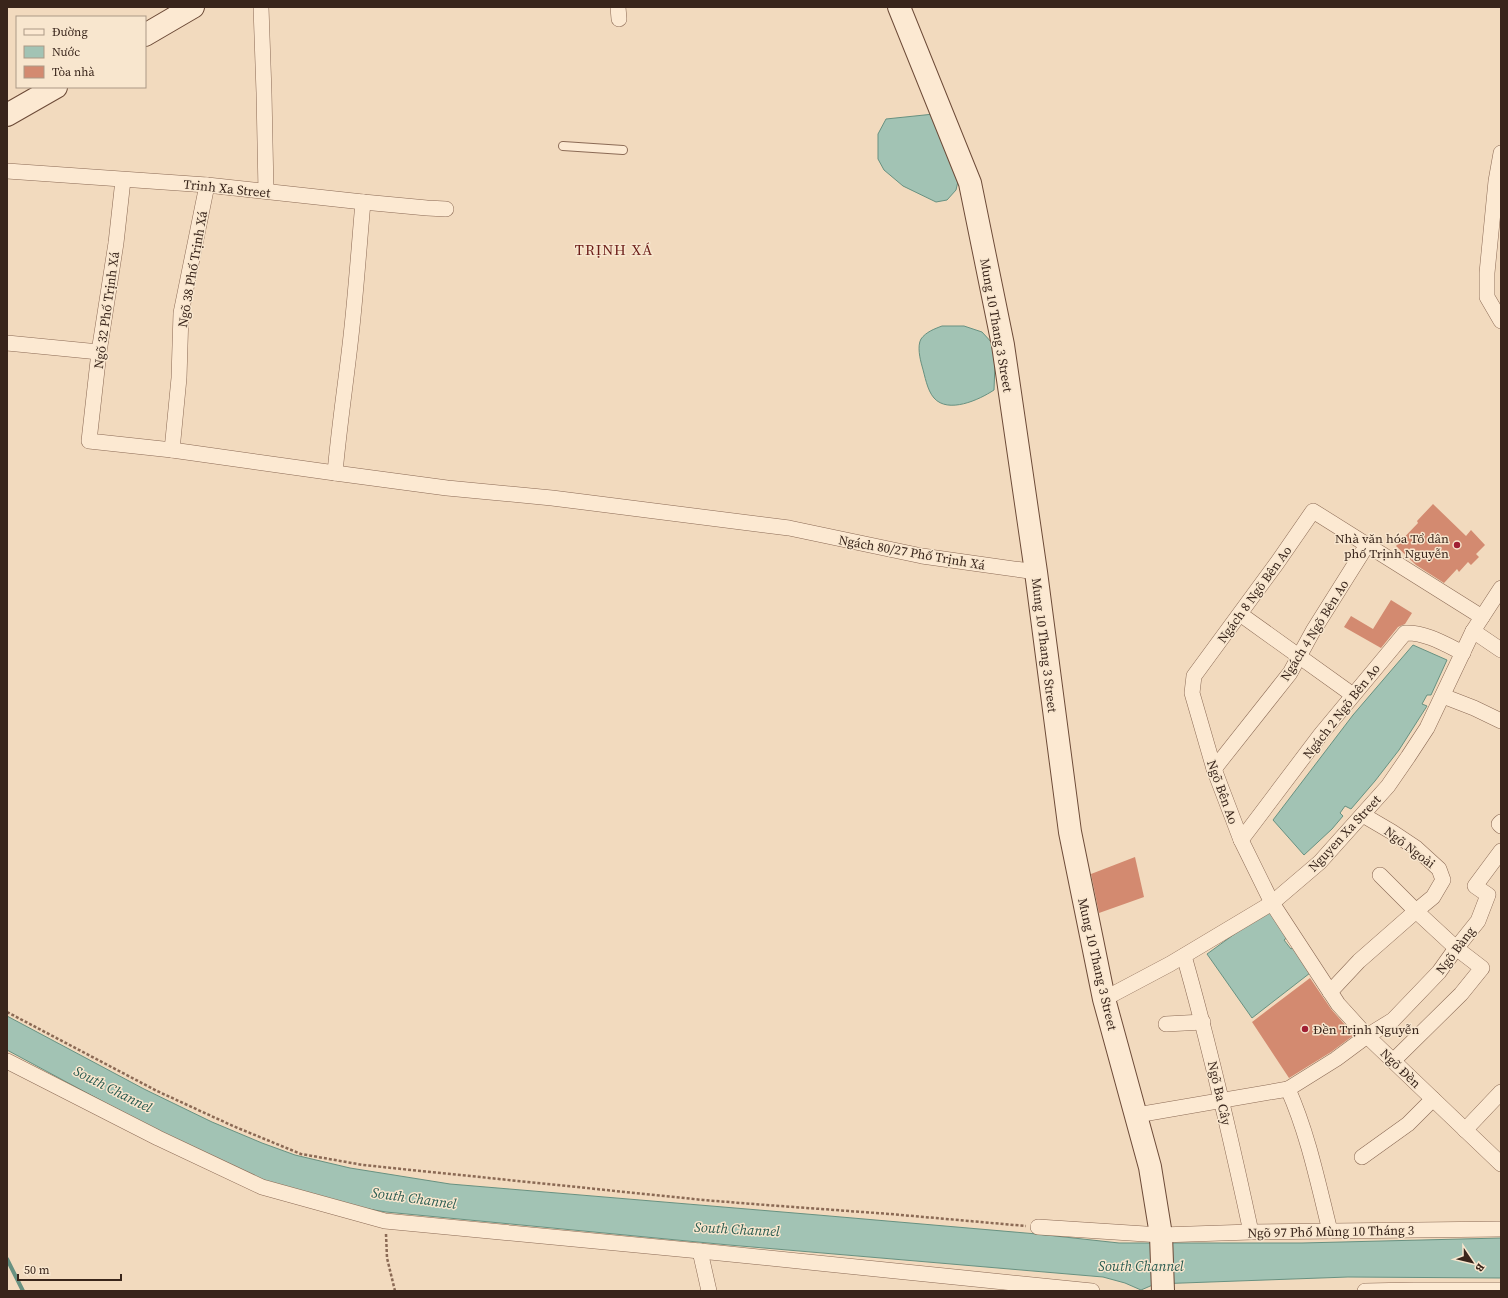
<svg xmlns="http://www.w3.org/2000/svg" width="1508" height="1298" viewBox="0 0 1508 1298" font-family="'Source Serif 4',serif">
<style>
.water{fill:#a2c3b4;stroke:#689181}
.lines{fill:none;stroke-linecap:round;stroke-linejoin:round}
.stream{stroke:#689181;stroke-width:4}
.building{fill:#d38a70}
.lane-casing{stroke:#8b6a55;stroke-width:10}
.street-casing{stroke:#8b6a55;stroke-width:16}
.secondary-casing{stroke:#6d4b38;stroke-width:24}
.path{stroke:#8b6a55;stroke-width:2.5;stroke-dasharray:3 2;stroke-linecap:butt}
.lane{stroke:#fce9d2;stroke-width:8}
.street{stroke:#fce9d2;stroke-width:15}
.secondary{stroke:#fce9d2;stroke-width:22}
.poi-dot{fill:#a02034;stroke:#f8e6ce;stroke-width:1.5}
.labels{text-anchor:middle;stroke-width:3;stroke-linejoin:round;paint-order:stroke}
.street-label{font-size:13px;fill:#39251b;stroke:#f8e6ce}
.poi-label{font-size:13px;fill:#39251b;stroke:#f8e6ce;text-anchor:end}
.water-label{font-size:14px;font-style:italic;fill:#295b50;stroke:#f8e6ce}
.quarter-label{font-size:15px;letter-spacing:1px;fill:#6a1b17;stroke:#f8e6ce}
</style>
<rect width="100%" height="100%" fill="#f2dabe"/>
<!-- water -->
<g class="water">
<path d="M934,114L959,177L956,190L947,200L936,202L903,186L884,170L878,159V134L886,119Z"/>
<path d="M942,326H964L982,332L994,345L995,363L994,390C979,400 948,414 934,398C927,390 925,376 922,366C920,359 917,346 921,339C926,332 934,329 942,326Z"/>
<path d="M1413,645L1447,660L1431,695H1427L1422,704L1427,706L1399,750L1375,781L1351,809L1345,806L1340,813L1343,816L1332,829L1304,855L1273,820L1353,715Z"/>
<path d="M1270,912L1288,937L1284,940L1291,949L1295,946L1310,973L1252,1018L1207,954L1258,917Z"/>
<path d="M7,1016L144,1089L212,1122L262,1143L295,1155L350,1168L450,1184L818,1215L1037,1234L1119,1243H1302L1501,1238V1278L1348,1277L1155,1284L1141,1290L1125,1283L1103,1277L729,1245L386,1212L357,1207L300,1194L233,1169L113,1107L7,1050Z"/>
</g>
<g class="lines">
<!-- stream -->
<path class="stream" d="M7,1259L23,1291"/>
</g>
<!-- building -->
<g class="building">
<path d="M1433,504L1466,536L1471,530L1485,545L1476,554L1479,557L1471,565L1468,562L1459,572L1457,569L1444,583L1416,565L1396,546L1418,523L1417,521Z"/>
<path d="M1391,600L1412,613L1405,624L1398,627L1381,648L1344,627L1351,616L1373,629Z"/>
<path d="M1135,857L1144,897L1099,913L1091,874Z"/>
<path d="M1310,978L1331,1009L1354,1035L1331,1052L1289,1078L1252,1022Z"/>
</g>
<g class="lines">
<defs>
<path id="lane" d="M563,146L623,150"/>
<g id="street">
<path d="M261,7L264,93L266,191"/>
<path d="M618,7L619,19"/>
<path d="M1501,153L1496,181L1487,273V297L1501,321"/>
<path d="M7,171L207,185L363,202L427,208L446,209"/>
<path d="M123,180L116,243L99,352L89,441L172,450L335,473L447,488L552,498L789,528L922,556L1036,572"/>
<path d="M7,343L99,352"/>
<path d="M172,450L179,378L181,313L207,185"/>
<path d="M335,473C339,427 346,382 351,336C356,292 359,247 363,202"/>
<path d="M1240,614L1353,695"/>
<path d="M1482,617L1313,511L1277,563L1194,676L1192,693L1214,769L1241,840L1272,903L1338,1004L1367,1036L1501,1164"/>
<path d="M1473,631L1501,650"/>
<path d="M1443,696L1474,708L1501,721"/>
<path d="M1214,769L1290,673L1313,631L1367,545"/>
<path d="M1363,815L1392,832L1416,848L1439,869L1443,880L1433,897L1416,911L1456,948L1482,968L1461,994L1393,1061"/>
<path d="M1501,822L1499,824L1501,826"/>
<path d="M1241,840L1321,734L1405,633C1425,632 1445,644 1463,653"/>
<path d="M1184,956C1210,1047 1231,1139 1251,1232"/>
<path d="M1330,992L1359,961L1416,911L1380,875"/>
<path d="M1104,999L1170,964L1272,903L1320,862L1388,786L1408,757L1427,728L1473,631L1501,588"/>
<path d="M1166,1024L1203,1022"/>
<path d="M7,1061L158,1138L262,1187L385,1221L700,1251L1092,1291"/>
<path d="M1288,1089L1336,1059L1367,1036L1393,1020L1439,972L1454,951L1478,921L1488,895L1475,886L1501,851"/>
<path d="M1137,1115L1288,1089C1308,1134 1318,1183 1330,1231"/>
<path d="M1465,1130L1501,1092"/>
<path d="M1362,1157L1408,1124L1433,1099"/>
<path d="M1038,1227L1161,1235L1251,1232L1501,1229"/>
<path d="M700,1251L709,1291"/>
<path d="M1365,1291L1414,1290H1501"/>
</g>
<g id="secondary">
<path d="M899,7L970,183L1003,345L1036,572L1070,832L1104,999L1150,1167L1161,1235L1163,1291"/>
<path d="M145,35L193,7"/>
<path d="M7,115L56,87"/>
</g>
</defs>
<!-- lane casing -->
<use href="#lane" class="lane-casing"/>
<!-- street casing -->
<use href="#street" class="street-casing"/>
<!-- secondary casing -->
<use href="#secondary" class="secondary-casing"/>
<!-- path -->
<g class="path">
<path d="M7,1012L157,1091L233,1126L301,1154L363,1165L703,1200L766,1205L890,1214L1026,1226"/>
<path d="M386,1234L387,1258L395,1291"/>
</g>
<!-- lane -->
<use href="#lane" class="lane"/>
<!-- street -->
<use href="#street" class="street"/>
<!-- secondary -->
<use href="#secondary" class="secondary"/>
</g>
<!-- markers -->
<g class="poi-dot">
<circle cx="1457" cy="545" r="4"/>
<circle cx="1305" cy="1029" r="4"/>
</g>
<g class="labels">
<!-- street labels -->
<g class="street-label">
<text transform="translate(227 188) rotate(6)" y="5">Trinh Xa Street</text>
<text transform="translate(192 269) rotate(-80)" y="5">Ngõ 38 Phố Trịnh Xá</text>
<text transform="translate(106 310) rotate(-82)" y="5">Ngõ 32 Phố Trịnh Xá</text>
<text transform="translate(997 325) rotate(80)" y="5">Mung 10 Thang 3 Street</text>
<text transform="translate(912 552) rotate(10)" y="5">Ngách 80/27 Phố Trịnh Xá</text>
<text transform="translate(1254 594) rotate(-54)" y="5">Ngách 8 Ngõ Bên Ao</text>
<text transform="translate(1314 630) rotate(-58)" y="5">Ngách 4 Ngõ Bên Ao</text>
<text transform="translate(1045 645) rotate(83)" y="5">Mung 10 Thang 3 Street</text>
<text transform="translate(1341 711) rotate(-52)" y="5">Ngách 2 Ngõ Bên Ao</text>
<text transform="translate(1223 792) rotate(70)" y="5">Ngõ Bên Ao</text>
<text transform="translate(1344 833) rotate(-47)" y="5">Nguyen Xa Street</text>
<text transform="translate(1410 847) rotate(37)" y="5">Ngõ Ngoài</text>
<text transform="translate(1455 950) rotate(-53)" y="5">Ngõ Bàng</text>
<text transform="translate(1098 964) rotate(77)" y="5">Mung 10 Thang 3 Street</text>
<text transform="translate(1401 1068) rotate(44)" y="5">Ngõ Đền</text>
<text transform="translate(1220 1093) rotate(77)" y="5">Ngõ Ba Cây</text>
<text transform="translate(1331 1231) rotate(-1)" y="5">Ngõ 97 Phố Mùng 10 Tháng 3</text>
</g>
<!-- poi labels -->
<g class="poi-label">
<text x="1449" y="543">Nhà văn hóa Tổ dân<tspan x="1449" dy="15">phố Trịnh Nguyễn</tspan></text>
<text x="1313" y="1034" text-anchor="start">Đền Trịnh Nguyễn</text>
</g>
<!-- water labels -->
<g class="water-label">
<text transform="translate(113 1089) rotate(27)" y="5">South Channel</text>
<text transform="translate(414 1198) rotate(8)" y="5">South Channel</text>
<text transform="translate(737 1229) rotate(3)" y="5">South Channel</text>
<text x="1141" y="1271">South Channel</text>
</g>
<!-- quarter labels -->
<g class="quarter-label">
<text x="614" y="255">TRỊNH XÁ</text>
</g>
</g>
<!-- border -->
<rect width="1508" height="1298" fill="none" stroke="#39251b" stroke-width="16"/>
<!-- legend -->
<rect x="16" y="16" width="130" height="72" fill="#f8e6ce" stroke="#ac9986"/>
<rect x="24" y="29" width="20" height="6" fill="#fce9d2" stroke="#ac9986"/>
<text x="52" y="36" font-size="12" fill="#39251b">Đường</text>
<rect x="24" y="46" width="20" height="12" fill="#a2c3b4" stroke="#ac9986"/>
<text x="52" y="56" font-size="12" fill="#39251b">Nước</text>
<rect x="24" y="66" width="20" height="12" fill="#d38a70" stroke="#ac9986"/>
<text x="52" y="76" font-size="12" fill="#39251b">Tòa nhà</text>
<!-- north arrow -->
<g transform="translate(1472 1262) rotate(125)" stroke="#f8e6ce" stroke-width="3" paint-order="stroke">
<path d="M0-3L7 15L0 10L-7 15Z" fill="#39251b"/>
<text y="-6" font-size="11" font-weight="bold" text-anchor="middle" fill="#39251b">B</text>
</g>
<!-- scale -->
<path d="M18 1274v6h103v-6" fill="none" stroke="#39251b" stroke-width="2"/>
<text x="24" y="1274" font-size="12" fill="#39251b" stroke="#f8e6ce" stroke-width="3" paint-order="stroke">50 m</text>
</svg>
